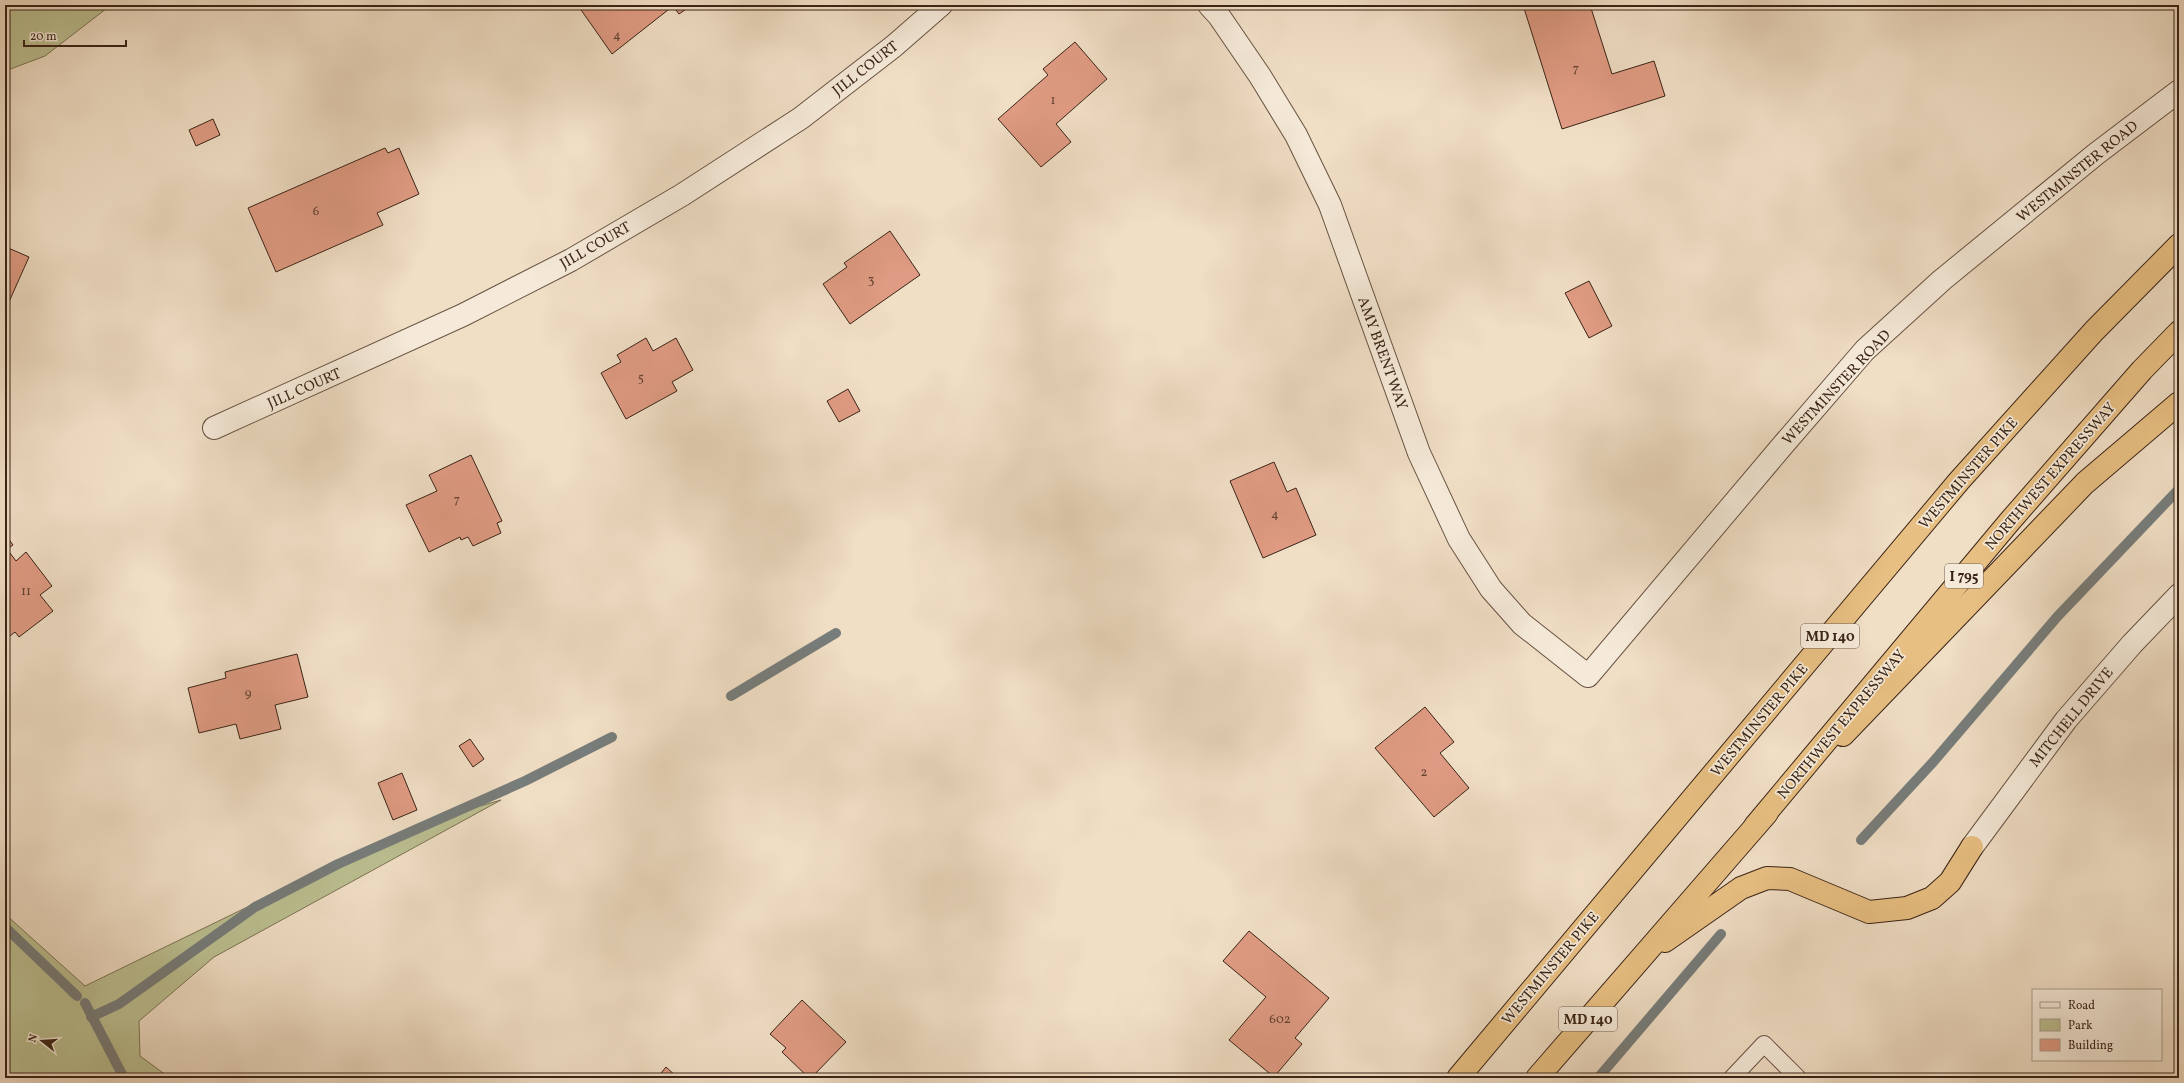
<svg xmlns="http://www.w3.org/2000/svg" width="2184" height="1083" viewBox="0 0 2184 1083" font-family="Vollkorn,serif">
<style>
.green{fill:#bcc092;stroke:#7b7254}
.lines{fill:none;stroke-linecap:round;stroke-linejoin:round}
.stream{stroke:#777d7b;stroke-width:10}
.building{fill:#df9b83;stroke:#3a2417}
.service-casing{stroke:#685242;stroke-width:18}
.minor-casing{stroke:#685242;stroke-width:24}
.trunk-casing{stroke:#3a2417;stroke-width:24}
.motorway-casing{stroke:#3a2417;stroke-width:24}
.service{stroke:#f5ead9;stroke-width:16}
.minor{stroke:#f5ead9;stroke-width:22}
.trunk{stroke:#e8bf82;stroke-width:22}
.motorway{stroke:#e8bf82;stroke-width:22}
.labels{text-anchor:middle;stroke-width:3.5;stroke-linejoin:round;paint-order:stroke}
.number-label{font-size:13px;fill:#634232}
.shield{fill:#f5ead9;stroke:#725f51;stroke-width:1}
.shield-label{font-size:14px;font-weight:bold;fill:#3a2417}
.street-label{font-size:15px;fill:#3a2417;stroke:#f5ead9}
</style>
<rect width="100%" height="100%" fill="#f0dec5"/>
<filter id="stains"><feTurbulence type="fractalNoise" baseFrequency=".005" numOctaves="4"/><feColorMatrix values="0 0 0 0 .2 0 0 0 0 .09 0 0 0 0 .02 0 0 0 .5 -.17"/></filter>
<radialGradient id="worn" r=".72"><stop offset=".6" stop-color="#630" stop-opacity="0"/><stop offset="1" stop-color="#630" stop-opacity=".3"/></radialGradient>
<!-- green -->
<g class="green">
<path d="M5,5H111L45,56L5,71Z"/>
<path d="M501,800L214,957L139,1021L140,1056L170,1078H5V914L85,986L418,824Z"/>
</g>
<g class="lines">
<!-- stream -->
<g class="stream">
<path d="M731,696L836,633"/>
<path d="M1861,840L1934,761L2057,617L2179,489"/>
<path d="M5,927L77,996"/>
<path d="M85,1003L124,1078"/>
<path d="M91,1017L119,1004L255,907L338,864L525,781L612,737"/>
<path d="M1598,1078L1721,934"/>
</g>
</g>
<!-- building -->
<g class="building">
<path d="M582,5H692L679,14L673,6L612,54L579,7Z"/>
<path d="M1523,5H1590L1612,74L1654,61L1665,96L1562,129Z"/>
<path d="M1075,42L1107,79L1056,124L1071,142L1041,167L998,119L1048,75L1043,69Z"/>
<path d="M213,119L220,135L196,146L189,130Z"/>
<path d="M385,148L388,153L399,148L419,194L377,213L383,225L276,272L248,208Z"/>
<path d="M890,231L920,275L850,324L823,284L847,267L844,263Z"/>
<path d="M6,247L29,257L8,304L5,303Z"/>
<path d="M1589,281L1612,326L1589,338L1565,293Z"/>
<path d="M646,338L653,351L676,338L693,370L672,382L677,391L626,419L601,373L621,362L617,355Z"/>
<path d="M848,389L860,411L839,422L827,401Z"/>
<path d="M471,455L502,521L497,523L501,533L473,546L468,537L461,540L460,537L429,552L406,505L437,491L429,475Z"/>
<path d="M1274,462L1287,492L1296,488L1316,535L1263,558L1230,481Z"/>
<path d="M5,534L13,545L7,549L16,561L26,552L52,586L40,595L53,611L19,637L15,632L5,640Z"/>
<path d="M297,654L308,697L275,705L281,729L240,739L236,724L199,733L188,688L226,678L225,672Z"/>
<path d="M1425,707L1454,742L1440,753L1469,788L1434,817L1375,748Z"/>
<path d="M470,739L484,759L473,767L459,746Z"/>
<path d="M402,773L417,810L393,820L378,783Z"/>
<path d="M1249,931L1329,998L1295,1038L1302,1044L1274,1077L1229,1040L1266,997L1223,961Z"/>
<path d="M802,1000L846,1042L811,1078H809L782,1052L786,1048L770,1034Z"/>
<path d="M666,1067L678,1078H657Z"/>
</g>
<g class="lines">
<defs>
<path id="service" d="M1732,1078L1764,1044L1798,1078"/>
<g id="minor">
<path d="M1209,5L1219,16L1260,76L1296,135L1330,205L1419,453L1459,539L1491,589L1522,624L1588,676L1783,445L1865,350L1942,280L2096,154L2179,91"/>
<path d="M214,428L463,315L571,260L682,195L801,118L894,46L941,5"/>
<path d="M1972,847L2066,720L2132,644L2179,595"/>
</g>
<g id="trunk">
<path d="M1843,735L2085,483L2179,403"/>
<path d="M1665,941L1741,888L1767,878L1790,879L1869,912L1907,908L1932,898L1950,882L1972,847"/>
<path d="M1458,1078L1959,481L2094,331L2179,245"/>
<path d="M1537,1078L1767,813"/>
</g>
<path id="motorway" d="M1755,826L2010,521L2142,370L2179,332"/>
</defs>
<!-- service casing -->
<use href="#service" class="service-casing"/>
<!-- minor casing -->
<use href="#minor" class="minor-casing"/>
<!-- trunk casing -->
<use href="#trunk" class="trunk-casing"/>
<!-- motorway casing -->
<use href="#motorway" class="motorway-casing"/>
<!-- service -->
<use href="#service" class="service"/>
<!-- minor -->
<use href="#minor" class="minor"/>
<!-- trunk -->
<use href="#trunk" class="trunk"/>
<!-- motorway -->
<use href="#motorway" class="motorway"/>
</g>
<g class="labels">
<!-- number labels -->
<g class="number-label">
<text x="617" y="39">4</text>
<text x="1576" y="72">7</text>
<text x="1053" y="104">1</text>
<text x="316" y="215">6</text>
<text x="871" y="284">3</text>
<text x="641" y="382">5</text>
<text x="457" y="503">7</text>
<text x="1275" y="518">4</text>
<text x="26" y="595">11</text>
<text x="248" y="697">9</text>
<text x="1424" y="776">2</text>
<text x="1280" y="1023">602</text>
</g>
<!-- shield labels -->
<g class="shield">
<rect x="1945" y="564" width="38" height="24" rx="3"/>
<rect x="1801" y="624" width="58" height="24" rx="3"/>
<rect x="1559" y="1007" width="58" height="24" rx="3"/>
</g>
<g class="shield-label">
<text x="1964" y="581">I 795</text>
<text x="1830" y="641">MD 140</text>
<text x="1588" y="1024">MD 140</text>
</g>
<!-- street labels -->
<g class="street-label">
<text transform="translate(865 68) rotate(-38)" y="5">JILL COURT</text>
<text transform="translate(2077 171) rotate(-39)" y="5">WESTMINSTER ROAD</text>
<text transform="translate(595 245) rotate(-30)" y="5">JILL COURT</text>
<text transform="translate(1383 353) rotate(70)" y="5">AMY BRENT WAY</text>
<text transform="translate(1836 387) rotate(-47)" y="5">WESTMINSTER ROAD</text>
<text transform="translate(304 388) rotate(-24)" y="5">JILL COURT</text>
<text transform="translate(1968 473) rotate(-49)" y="5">WESTMINSTER PIKE</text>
<text transform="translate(2050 476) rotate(-49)" y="5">NORTHWEST EXPRESSWAY</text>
<text transform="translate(2071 717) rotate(-51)" y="5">MITCHELL DRIVE</text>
<text transform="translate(1759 720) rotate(-50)" y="5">WESTMINSTER PIKE</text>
<text transform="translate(1841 724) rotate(-50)" y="5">NORTHWEST EXPRESSWAY</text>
<text transform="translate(1550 968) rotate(-50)" y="5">WESTMINSTER PIKE</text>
</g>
</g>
<!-- margin -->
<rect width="2184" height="1083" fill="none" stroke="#f0dec5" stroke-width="20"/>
<rect x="6" y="6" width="2172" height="1071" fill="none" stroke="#3a2417" stroke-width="2"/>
<rect x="10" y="10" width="2164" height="1063" fill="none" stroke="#3a2417"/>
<!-- legend -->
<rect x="2032" y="989" width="130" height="72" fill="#f5ead9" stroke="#aa9b8b"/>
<rect x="2040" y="1002" width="20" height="6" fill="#f5ead9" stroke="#aa9b8b"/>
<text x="2068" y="1009" font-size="12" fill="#3a2417">Road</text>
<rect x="2040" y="1019" width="20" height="12" fill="#bcc092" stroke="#aa9b8b"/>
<text x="2068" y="1029" font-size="12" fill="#3a2417">Park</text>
<rect x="2040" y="1039" width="20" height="12" fill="#df9b83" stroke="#aa9b8b"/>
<text x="2068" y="1049" font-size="12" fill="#3a2417">Building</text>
<!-- north arrow -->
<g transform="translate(42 1041) rotate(287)" stroke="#f5ead9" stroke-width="3" paint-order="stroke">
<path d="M0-3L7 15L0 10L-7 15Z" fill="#3a2417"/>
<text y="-6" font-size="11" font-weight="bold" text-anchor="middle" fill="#3a2417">N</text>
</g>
<!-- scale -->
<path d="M24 40v6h102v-6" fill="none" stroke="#3a2417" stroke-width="2"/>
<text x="30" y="40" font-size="12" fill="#3a2417" stroke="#f5ead9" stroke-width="3" paint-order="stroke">20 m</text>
<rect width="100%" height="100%" filter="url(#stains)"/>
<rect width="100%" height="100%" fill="url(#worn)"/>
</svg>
